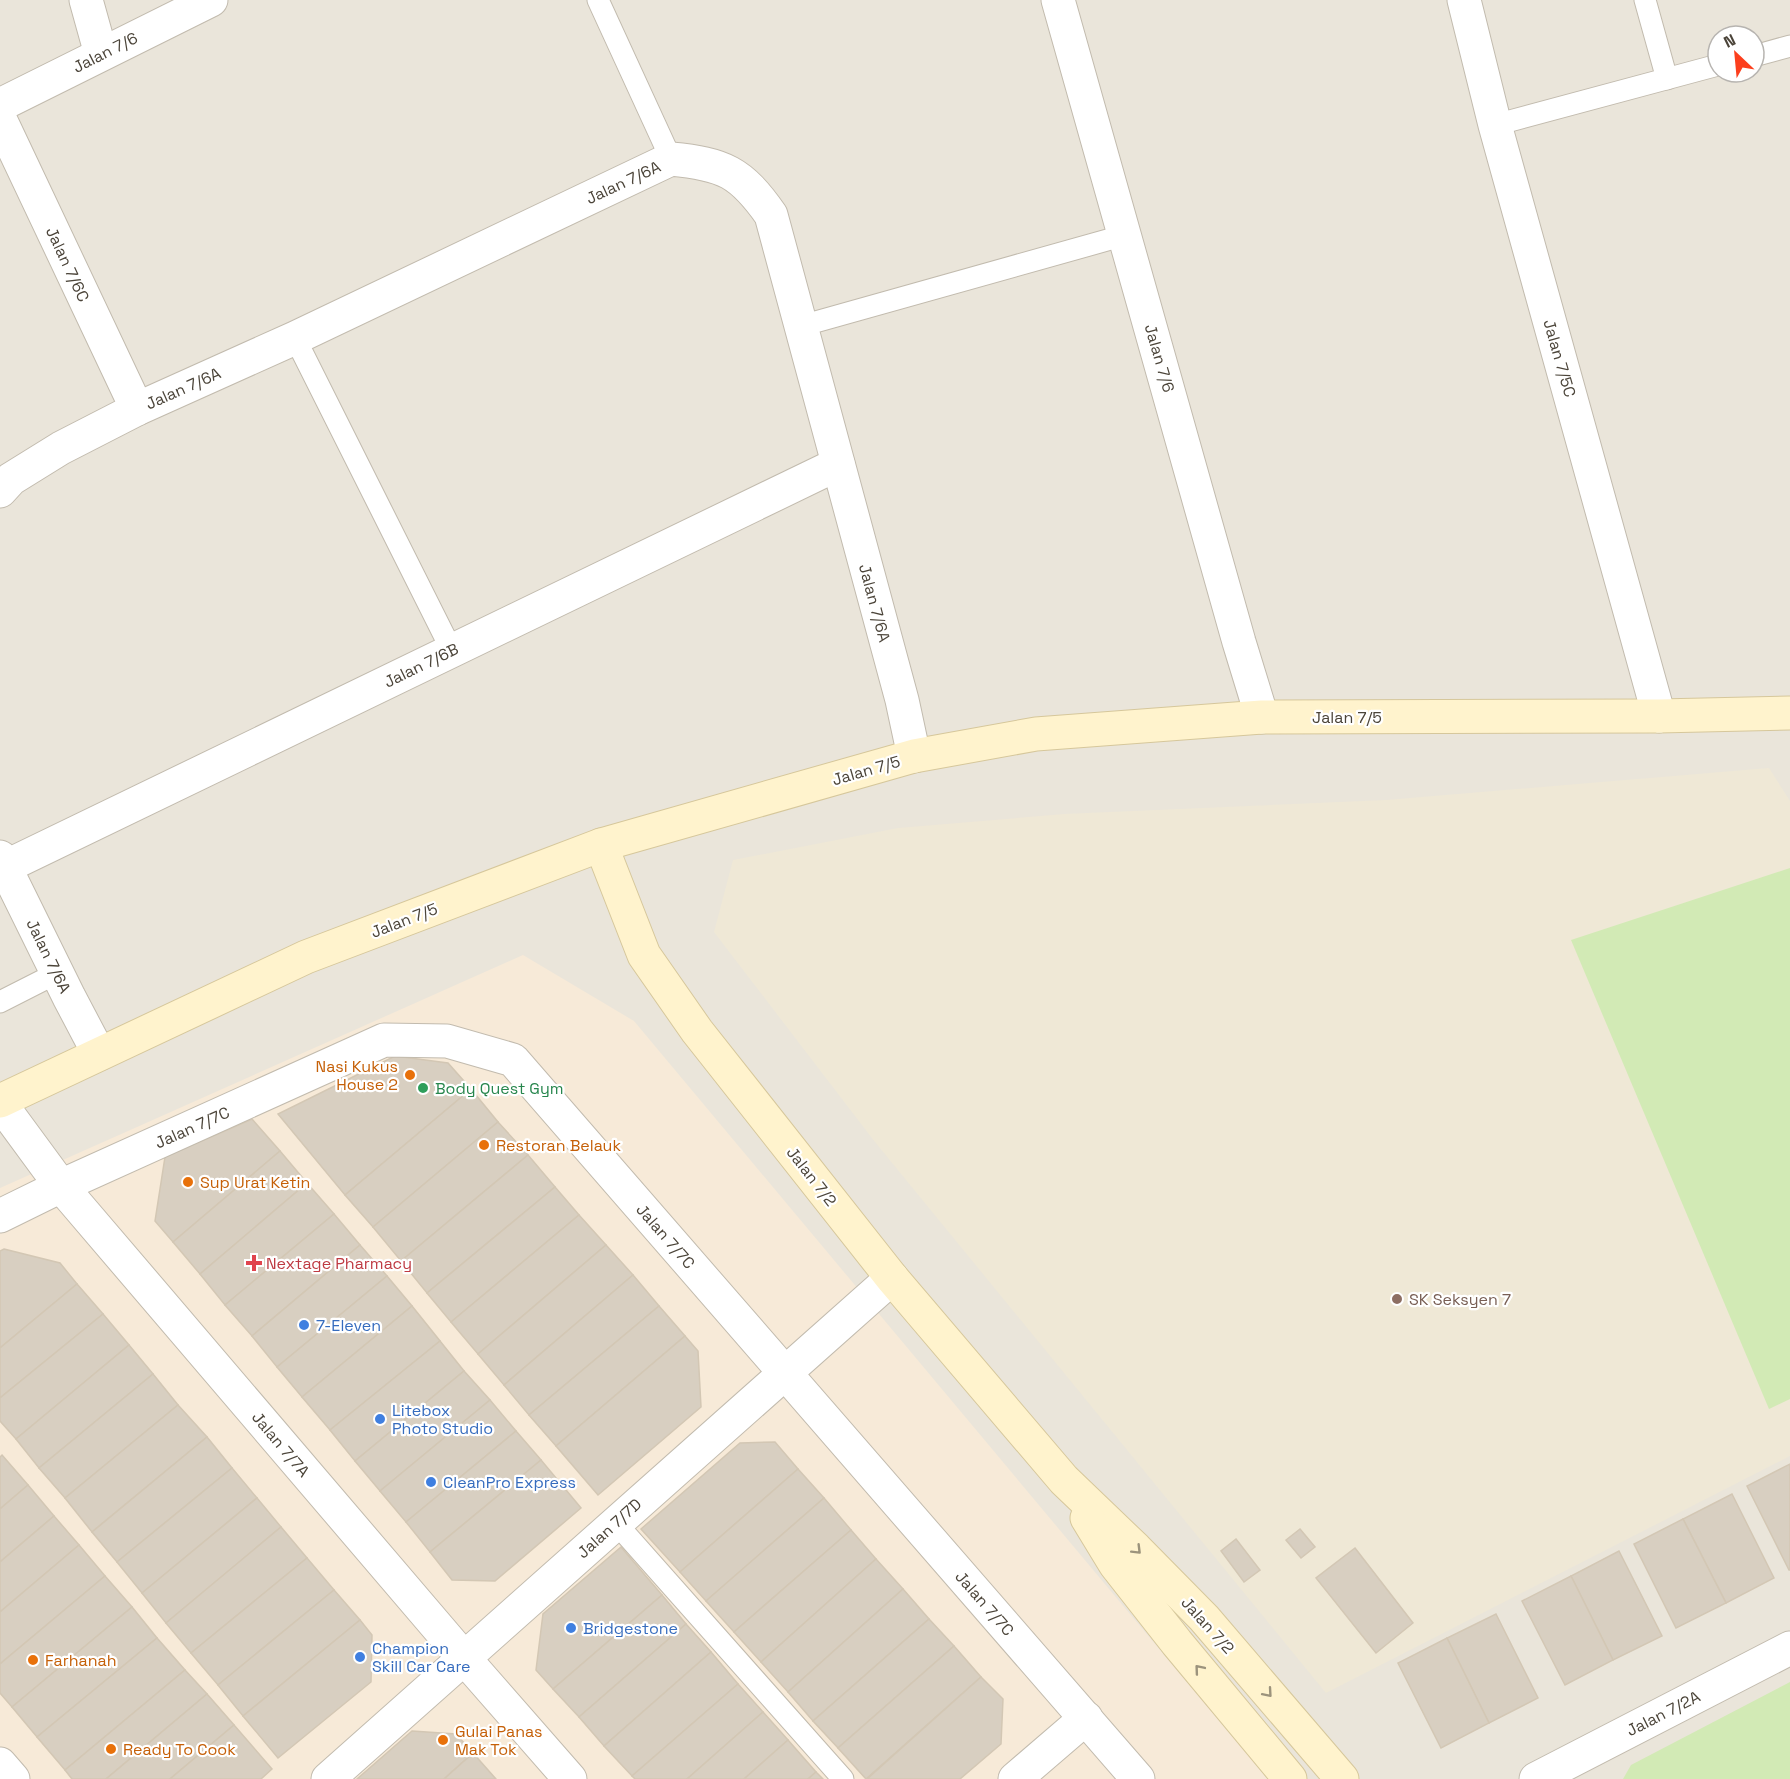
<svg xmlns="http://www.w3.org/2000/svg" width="1790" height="1779" viewBox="0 0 1790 1779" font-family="'Space Grotesk',sans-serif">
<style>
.residential{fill:#eae5da;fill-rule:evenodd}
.commercial{fill:#f7ead8}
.education{fill:#efe8d6}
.green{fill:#d2eab5}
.building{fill:#d8cfc1;stroke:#d3c7b4;stroke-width:1.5}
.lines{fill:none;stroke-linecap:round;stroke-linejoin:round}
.lane-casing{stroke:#c2bbae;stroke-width:23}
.street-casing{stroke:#c2bbae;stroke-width:35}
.secondary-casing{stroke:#d6c79b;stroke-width:35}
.lane{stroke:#fff;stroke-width:21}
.street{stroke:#fff;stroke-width:33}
.secondary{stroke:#fff3cd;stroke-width:33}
.oneway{stroke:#9c937c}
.food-dot{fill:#e8710a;stroke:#fff;stroke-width:2}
.leisure-dot{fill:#2e9e5b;stroke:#fff;stroke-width:2}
.health-dot{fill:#e0444e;stroke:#fff;stroke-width:2}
.education-dot{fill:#8d6e63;stroke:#fff;stroke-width:2}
.shop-dot{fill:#3f7fe0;stroke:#fff;stroke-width:2}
.labels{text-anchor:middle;stroke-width:4.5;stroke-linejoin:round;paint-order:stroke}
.street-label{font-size:16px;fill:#4b4439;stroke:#fff}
.food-label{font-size:16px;fill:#c56008;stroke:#fff;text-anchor:start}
.leisure-label{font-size:16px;fill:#27864d;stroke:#fff;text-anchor:start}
.health-label{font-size:16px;fill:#be3a42;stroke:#fff;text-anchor:start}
.education-label{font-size:16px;fill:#785e54;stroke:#fff;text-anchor:start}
.shop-label{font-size:16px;fill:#366cbe;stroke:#fff;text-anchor:start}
</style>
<rect width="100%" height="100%" fill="#f6f3ec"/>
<!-- residential -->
<path class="residential" d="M0,0H1790V1779H0ZM1718,36H1754V72H1718Z"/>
<!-- commercial -->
<path class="commercial" d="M523,955L634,1021L1268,1779H0V1188Z"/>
<!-- education -->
<path class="education" d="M1769,768L1790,801V1456L1326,1693L875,1142L714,932L733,860L898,828L1064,814L1386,800Z"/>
<!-- green -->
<g class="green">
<path d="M1790,868V1399L1769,1409L1571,940Z"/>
<path d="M1790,1682V1779H1623L1631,1765Z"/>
</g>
<!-- building -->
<g class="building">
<path d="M395,1056L448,1063L471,1089L345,1195L278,1114Z"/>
<path d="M471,1089L498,1122L373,1227L345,1195Z"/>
<path d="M252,1119L280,1151L173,1242L155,1221L165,1157Z"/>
<path d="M498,1122L528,1155L401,1261L373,1227Z"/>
<path d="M280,1151L307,1183L200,1274L173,1242Z"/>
<path d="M528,1155L555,1187L427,1293L401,1261Z"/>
<path d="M307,1183L334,1214L225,1305L200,1274Z"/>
<path d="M555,1187L579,1215L451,1322L427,1293Z"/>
<path d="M334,1214L360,1245L252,1336L225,1305Z"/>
<path d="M579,1215L606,1245L478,1354L451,1322Z"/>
<path d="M360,1245L387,1276L277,1367L252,1336Z"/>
<path d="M606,1245L633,1275L504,1385L478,1354Z"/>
<path d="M4,1249L60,1263L77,1284L0,1348V1251Z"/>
<path d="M633,1275L659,1306L529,1415L504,1385Z"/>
<path d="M387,1276L412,1306L302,1397L277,1367Z"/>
<path d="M77,1284L103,1314L0,1398V1348Z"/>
<path d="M412,1306L440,1341L330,1430L302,1397Z"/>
<path d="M659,1306L685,1336L556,1446L529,1415Z"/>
<path d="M103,1314L129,1345L16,1439L0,1421V1398Z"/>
<path d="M685,1336L698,1351L701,1407L598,1495L556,1446Z"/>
<path d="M440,1341L464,1371L355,1461L330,1430Z"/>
<path d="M129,1345L153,1374L39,1468L16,1439Z"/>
<path d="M464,1371L490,1400L380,1491L355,1461Z"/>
<path d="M153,1374L178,1405L65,1498L39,1468Z"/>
<path d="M490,1400L516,1431L406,1522L380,1491Z"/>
<path d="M178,1405L207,1437L92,1532L65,1498Z"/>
<path d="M516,1431L541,1460L430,1552L406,1522Z"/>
<path d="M207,1437L232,1468L117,1562L92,1532Z"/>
<path d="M775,1442L798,1469L680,1572L641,1529L740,1443Z"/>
<path d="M2,1455L28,1485L0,1509V1457Z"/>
<path d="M541,1460L581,1508L495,1581L452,1580L430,1552Z"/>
<path d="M1790,1464V1570H1789L1747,1486Z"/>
<path d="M232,1468L257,1498L142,1593L117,1562Z"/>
<path d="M798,1469L824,1498L706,1601L680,1572Z"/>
<path d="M28,1485L54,1516L0,1562V1509Z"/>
<path d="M1732,1494L1774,1578L1726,1603L1683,1519Z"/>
<path d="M257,1498L281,1527L166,1623L142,1593Z"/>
<path d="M824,1498L851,1530L734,1632L706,1601Z"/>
<path d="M54,1516L79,1545L0,1612V1562Z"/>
<path d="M1683,1519L1726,1603L1676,1628L1634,1544Z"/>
<path d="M281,1527L307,1558L191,1653L166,1623Z"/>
<path d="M1300,1529L1315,1547L1301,1558L1286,1540Z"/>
<path d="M851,1530L876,1559L761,1662L734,1632Z"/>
<path d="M1236,1539L1260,1570L1244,1582L1221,1551Z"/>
<path d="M79,1545L105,1576L0,1664V1612Z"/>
<path d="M621,1547L662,1595L553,1689L536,1670L543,1614Z"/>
<path d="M1355,1548L1413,1623L1376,1653L1316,1578Z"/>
<path d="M1619,1551L1662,1636L1613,1660L1571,1576Z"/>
<path d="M307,1558L334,1590L218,1685L191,1653Z"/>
<path d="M876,1559L903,1589L788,1692L761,1662Z"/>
<path d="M105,1576L132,1607L12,1707L0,1693V1664Z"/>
<path d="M1571,1576L1613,1660L1565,1685L1522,1601Z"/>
<path d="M903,1589L929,1619L813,1721L788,1692Z"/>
<path d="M334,1590L360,1620L243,1716L218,1685Z"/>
<path d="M662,1595L686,1624L579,1717L553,1689Z"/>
<path d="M132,1607L157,1638L37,1737L12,1707Z"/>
<path d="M1496,1614L1538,1698L1489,1723L1447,1638Z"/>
<path d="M929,1619L954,1646L838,1748L813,1721Z"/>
<path d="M360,1620L372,1635L371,1682L278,1758L243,1716Z"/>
<path d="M686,1624L711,1652L604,1746L579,1717Z"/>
<path d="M157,1638L185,1670L65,1770L37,1737Z"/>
<path d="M1447,1638L1489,1723L1441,1748L1398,1663Z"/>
<path d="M954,1646L981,1677L866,1779L838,1748Z"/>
<path d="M711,1652L738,1684L632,1776L604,1746Z"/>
<path d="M185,1670L207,1694L106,1779H72L65,1770Z"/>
<path d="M981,1677L1003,1699L1001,1744L960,1779H867Z"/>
<path d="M738,1684L763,1712L687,1779H635L632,1776Z"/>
<path d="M207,1694L234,1725L170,1779H106Z"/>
<path d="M763,1712L788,1740L744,1779H687Z"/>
<path d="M234,1725L272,1769L261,1779H170Z"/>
<path d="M412,1731L456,1734L473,1753L444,1779H357Z"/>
<path d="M788,1740L816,1772L808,1779H744Z"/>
<path d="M473,1753L496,1779H444Z"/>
<path d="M816,1772L823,1779H808Z"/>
</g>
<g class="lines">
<defs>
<g id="lane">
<path d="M598,0L671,159"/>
<path d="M1645,0L1667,79"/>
<path d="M1754,56L1790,46"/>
<path d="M1495,125L1718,65"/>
<path d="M801,326L1125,235"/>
<path d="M295,338L452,651"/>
<path d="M0,1002L57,973"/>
<path d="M615,1522L843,1779"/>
</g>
<g id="street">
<path d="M86,0L101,54"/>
<path d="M1058,0L1239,642L1262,717"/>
<path d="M1464,0L1495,125L1659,716"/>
<path d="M0,105L211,0"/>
<path d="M0,119L137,409"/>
<path d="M0,491L11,479L61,448L137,409L295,338L671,159C724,164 741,172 771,215L902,700L914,756"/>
<path d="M0,857L69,997L99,1054"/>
<path d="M5,867L838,464"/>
<path d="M0,1103L61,1186L464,1658L570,1779"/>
<path d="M0,1216L61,1186L384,1040L447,1041L513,1060L1138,1779"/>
<path d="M0,1764L13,1779"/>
<path d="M328,1779L892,1278"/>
<path d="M1015,1779L1086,1718"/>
<path d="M1536,1779L1790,1648"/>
</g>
<g id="secondary">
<path d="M601,845L644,955L697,1031L892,1278L1064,1480L1136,1549L1204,1618L1342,1779"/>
<path d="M0,1101L306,957L601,845L914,756L1036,734L1262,717L1659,716L1790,713"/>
<path d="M1087,1518L1115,1564L1177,1643L1290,1779"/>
</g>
</defs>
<!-- lane casing -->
<use href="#lane" class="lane-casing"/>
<!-- street casing -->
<use href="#street" class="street-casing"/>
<!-- secondary casing -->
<use href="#secondary" class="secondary-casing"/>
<!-- lane -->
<use href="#lane" class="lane"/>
<!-- street -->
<use href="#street" class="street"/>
<!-- secondary -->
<use href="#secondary" class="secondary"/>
</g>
<!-- one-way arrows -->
<defs><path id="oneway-chevron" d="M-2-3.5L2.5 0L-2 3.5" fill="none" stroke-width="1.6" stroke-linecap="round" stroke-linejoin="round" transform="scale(1.5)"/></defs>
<g class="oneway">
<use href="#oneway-chevron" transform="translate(1137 1550) rotate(45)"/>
<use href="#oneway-chevron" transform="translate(1199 1669) rotate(-130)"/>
<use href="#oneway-chevron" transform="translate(1268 1693) rotate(49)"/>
</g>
<!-- markers -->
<g class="food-dot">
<circle cx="410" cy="1075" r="6"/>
<circle cx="484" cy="1145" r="6"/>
<circle cx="188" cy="1182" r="6"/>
<circle cx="33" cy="1660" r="6"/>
<circle cx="443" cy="1740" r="6"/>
<circle cx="111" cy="1749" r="6"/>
</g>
<circle class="leisure-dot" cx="423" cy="1088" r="6"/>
<path class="health-dot" d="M251 1254h6v6h6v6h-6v6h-6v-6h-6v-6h6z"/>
<circle class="education-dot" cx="1397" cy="1299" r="6"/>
<g class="shop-dot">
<circle cx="304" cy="1325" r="6"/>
<circle cx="380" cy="1419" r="6"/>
<circle cx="431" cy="1482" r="6"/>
<circle cx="571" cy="1628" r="6"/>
<circle cx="360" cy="1657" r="6"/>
</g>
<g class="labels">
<!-- street labels -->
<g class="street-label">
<text transform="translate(105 52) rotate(-27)" y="6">Jalan 7/6</text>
<text transform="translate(623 182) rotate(-25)" y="6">Jalan 7/6A</text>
<text transform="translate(68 264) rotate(65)" y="6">Jalan 7/6C</text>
<text transform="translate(1160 358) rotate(74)" y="6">Jalan 7/6</text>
<text transform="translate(1560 358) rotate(74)" y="6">Jalan 7/5C</text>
<text transform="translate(183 388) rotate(-24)" y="6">Jalan 7/6A</text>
<text transform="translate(875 603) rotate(75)" y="6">Jalan 7/6A</text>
<text transform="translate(421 665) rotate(-26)" y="6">Jalan 7/6B</text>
<text x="1347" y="723">Jalan 7/5</text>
<text transform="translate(866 770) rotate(-16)" y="6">Jalan 7/5</text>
<text transform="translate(404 920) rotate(-21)" y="6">Jalan 7/5</text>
<text transform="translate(49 956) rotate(64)" y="6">Jalan 7/6A</text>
<text transform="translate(192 1127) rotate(-24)" y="6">Jalan 7/7C</text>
<text transform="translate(812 1176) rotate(52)" y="6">Jalan 7/2</text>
<text transform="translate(666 1236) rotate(49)" y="6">Jalan 7/7C</text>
<text transform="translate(281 1444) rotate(50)" y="6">Jalan 7/7A</text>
<text transform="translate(609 1528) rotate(-42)" y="6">Jalan 7/7D</text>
<text transform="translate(985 1603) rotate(49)" y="6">Jalan 7/7C</text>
<text transform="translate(1208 1625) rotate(48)" y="6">Jalan 7/2</text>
<text transform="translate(1663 1713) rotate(-27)" y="6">Jalan 7/2A</text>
</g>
<!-- food labels -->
<g class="food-label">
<text x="398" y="1072" text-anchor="end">Nasi Kukus<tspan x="398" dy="18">House 2</tspan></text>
<text x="496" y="1151">Restoran Belauk</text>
<text x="200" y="1188">Sup Urat Ketin</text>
<text x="45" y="1666">Farhanah</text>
<text x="455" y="1737">Gulai Panas<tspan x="455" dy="18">Mak Tok</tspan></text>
<text x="123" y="1755">Ready To Cook</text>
</g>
<!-- leisure labels -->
<g class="leisure-label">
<text x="435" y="1094">Body Quest Gym</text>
</g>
<!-- health labels -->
<g class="health-label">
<text x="266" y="1269">Nextage Pharmacy</text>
</g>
<!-- education labels -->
<g class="education-label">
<text x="1409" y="1305">SK Seksyen 7</text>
</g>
<!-- shop labels -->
<g class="shop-label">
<text x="316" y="1331">7-Eleven</text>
<text x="392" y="1416">Litebox<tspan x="392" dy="18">Photo Studio</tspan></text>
<text x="443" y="1488">CleanPro Express</text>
<text x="583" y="1634">Bridgestone</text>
<text x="372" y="1654">Champion<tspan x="372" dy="18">Skill Car Care</tspan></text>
</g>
</g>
<!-- north arrow -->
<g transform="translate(1736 54) rotate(334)"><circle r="28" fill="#ffffff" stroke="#b7b4b0" stroke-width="1.5"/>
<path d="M0-4.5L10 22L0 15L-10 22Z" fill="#fc3f1d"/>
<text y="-9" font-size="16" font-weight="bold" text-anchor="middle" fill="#4b4439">N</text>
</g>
</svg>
